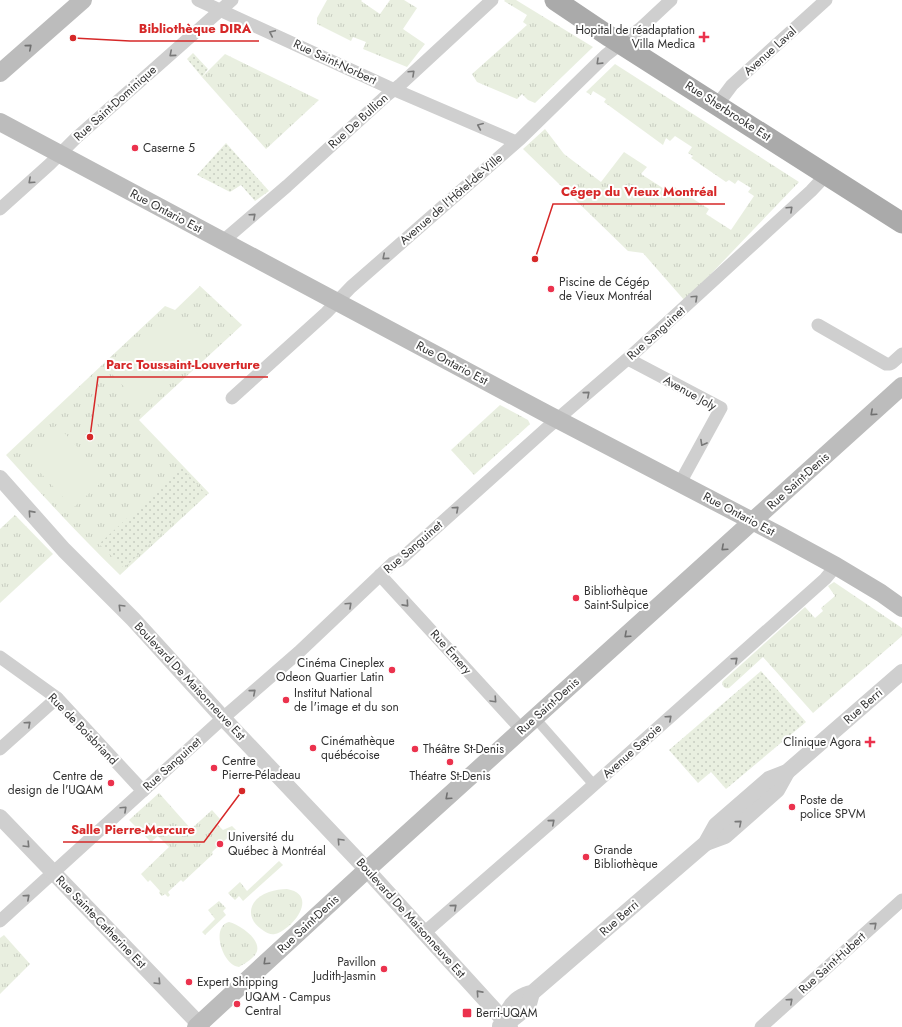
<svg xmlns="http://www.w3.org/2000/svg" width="902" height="1027" viewBox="0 0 902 1027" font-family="Jost,sans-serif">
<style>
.grass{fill:url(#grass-tufts)}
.garden{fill:url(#garden-dots)}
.pitch{fill:#e9efe0}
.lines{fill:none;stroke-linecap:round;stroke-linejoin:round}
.pedestrian{stroke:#cfcfcf;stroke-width:10}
.minor{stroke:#cfcfcf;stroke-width:13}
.tertiary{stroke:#cfcfcf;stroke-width:16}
.secondary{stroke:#bcbcbc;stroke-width:18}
.primary{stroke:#aaa;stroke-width:21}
.oneway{stroke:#797979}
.oneway2{stroke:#707070}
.poi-dot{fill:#eb324d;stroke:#fff;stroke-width:1.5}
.labels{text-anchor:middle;stroke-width:4;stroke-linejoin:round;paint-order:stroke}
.poi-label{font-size:12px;fill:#323232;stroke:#fff;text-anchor:start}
.street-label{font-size:12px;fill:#323232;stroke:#fff}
.leader{fill:none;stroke:#d62828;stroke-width:1.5}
.callout-dot{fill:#d62828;stroke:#fff;stroke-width:1.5}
.callout-label{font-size:13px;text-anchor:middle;font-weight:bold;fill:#d62828;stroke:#fff;stroke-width:4;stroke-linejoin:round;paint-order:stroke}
</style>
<defs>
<pattern id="grass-tufts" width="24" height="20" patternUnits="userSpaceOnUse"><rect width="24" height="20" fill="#e9efe0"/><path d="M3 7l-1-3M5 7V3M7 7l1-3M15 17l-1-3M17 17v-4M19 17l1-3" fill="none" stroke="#c8cdc1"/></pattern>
<pattern id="garden-dots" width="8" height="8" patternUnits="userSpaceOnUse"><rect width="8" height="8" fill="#e9efe0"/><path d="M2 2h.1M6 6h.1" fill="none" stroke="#c8cdc1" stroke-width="1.8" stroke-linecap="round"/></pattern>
</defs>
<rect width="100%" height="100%" fill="#fff"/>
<!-- grass -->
<g class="grass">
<path d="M327,0H362L361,1L380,14L390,0H404L417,8L403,29L425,44L407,67L363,49L366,42L353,37L351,41L317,24V18Z"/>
<path d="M505,0H516L593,47L535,103L528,100L522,94L517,99L477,82L472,74L527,25L523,22L527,15L504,1Z"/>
<path d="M225,54L319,100L266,149L202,77Z"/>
<path d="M615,64L799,182L685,301L643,253L628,251L523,149L545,129L564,154L601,182L624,152L647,167L641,174L669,192L673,186L709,209L706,214L731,230L754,196L748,192L751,188L738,180L735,184L729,180L726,182L691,158L693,156L688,153L692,147L675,136L670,141L666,138L663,145L604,102L606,99L593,91L591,95L586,92Z"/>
<path d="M200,286L242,325L139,420L209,493L120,575C80,536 43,496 6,455L165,306L175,310Z"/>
<path d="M500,405L528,420L530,424L529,425L474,475L451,450Z"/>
<path d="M15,515L53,554L0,603V529Z"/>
<path d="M834,582L902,628V636L813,713L763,657L729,688C725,689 723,687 722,683L723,681L805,607L815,618L823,611L821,608L835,596L828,586Z"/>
<path d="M159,793L191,829L212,810L220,819L216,823L223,830L232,826L236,830L212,852L213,854L183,882L181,880L168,892L170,895L168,897L165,894L162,896L159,893L160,891L150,880L148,882L141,874L169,847L158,836L151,842L129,820Z"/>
<path d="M279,861L283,865L243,901L239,896L235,900L228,893L240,882L247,891Z"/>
<path d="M287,889C320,895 292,930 275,934C271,935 267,933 264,931C244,919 248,899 269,892C275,890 281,889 287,889Z"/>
<path d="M219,901L226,908L223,911L226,915L205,935L202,932L215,919L208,910Z"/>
<path d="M229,922C241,925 265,942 255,955C251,960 244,964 239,967C223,966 210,927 229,922Z"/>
<path d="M4,935L30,964L0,994V938Z"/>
</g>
<!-- garden -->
<g class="garden">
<path d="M193,53L208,69L202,77L187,59Z"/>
<path d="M226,143L269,191L255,201L241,185L230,192L197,175Z"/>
<path d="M182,468L205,493L124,568L99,544Z"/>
<path d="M761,671L806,722L726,789L711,772L698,783L669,750Z"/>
</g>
<!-- pitch -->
<g class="pitch">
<path d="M176,310L208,345L143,407L110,372Z"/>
<path d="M57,425L106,478L73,508L24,455Z"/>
</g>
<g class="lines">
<!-- pedestrian -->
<path class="pedestrian" d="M535,718L594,785"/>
<!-- minor -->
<g class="minor">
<path d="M198,0L388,87L516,142"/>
<path d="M717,105L732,85L826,0"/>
<path d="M0,209L50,164L76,138L232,0"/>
<path d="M223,241L287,186L386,96L401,84L492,0"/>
<path d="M818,325L886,364H890L892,363L902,354"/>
<path d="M628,359L721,408L680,483"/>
<path d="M232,398L326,313L351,287L520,139L606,55L641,28L671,0"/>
<path d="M380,575L522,730"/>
<path d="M0,657L57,698L143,791"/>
<path d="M0,749L57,698"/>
<path d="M0,921L223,718L299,652L393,563L400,560L547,428L632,355L811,191L827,174"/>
<path d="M424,933L579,798L825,579L836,566"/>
<path d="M761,1027L902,900"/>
</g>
<!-- tertiary -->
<g class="tertiary">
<path d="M0,478L64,550L133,619L223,718L367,870L510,1027"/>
<path d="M0,817L202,1027"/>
<path d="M706,843L725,836L750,814L777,790L787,772"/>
<path d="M505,1021C506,1017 506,1013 509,1009C513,1001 523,994 532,993L706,843L716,825L769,779L787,772L902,672"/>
<path d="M500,1026L505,1021L514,1018L524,1010L529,1004L532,993"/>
</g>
<!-- secondary -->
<g class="secondary">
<path d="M0,73L83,0"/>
<path d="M0,122L549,415L779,535L836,566L881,593L902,608"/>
<path d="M196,1027L360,876L902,386"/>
</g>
<!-- primary -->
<path class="primary" d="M555,0L610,37L902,223"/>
</g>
<!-- one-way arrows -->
<defs><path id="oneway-chevron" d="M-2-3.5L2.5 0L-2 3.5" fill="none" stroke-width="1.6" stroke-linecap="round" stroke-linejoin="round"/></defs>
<g class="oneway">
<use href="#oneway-chevron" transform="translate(272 33) rotate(-155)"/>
<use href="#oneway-chevron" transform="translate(172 54) rotate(139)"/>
<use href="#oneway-chevron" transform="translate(599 62) rotate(136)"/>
<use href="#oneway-chevron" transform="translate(412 73) rotate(-43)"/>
<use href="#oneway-chevron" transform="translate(480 126) rotate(-157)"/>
<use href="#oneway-chevron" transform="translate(31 181) rotate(138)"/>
<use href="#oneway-chevron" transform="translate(790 209) rotate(-43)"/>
<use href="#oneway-chevron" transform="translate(253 216) rotate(-42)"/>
<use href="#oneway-chevron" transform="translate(385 257) rotate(139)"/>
<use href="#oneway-chevron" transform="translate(695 298) rotate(-43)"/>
<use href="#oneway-chevron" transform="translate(587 394) rotate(-41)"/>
<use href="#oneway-chevron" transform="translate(703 443) rotate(119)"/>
<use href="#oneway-chevron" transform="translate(456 509) rotate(-42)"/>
<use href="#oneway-chevron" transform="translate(31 513) rotate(-132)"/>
<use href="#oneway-chevron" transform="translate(406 604) rotate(48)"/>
<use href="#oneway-chevron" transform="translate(349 605) rotate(-43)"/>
<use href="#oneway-chevron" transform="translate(121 607) rotate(-135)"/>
<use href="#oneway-chevron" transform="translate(735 660) rotate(-42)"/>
<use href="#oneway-chevron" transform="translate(253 692) rotate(-41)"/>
<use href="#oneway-chevron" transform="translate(494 700) rotate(47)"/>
<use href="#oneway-chevron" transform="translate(669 718) rotate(-42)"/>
<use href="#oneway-chevron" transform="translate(28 724) rotate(-42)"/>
<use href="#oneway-chevron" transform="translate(124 809) rotate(-43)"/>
<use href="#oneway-chevron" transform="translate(552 822) rotate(-41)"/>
<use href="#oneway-chevron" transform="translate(739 823) rotate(-41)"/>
<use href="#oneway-chevron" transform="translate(340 841) rotate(-133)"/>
<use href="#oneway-chevron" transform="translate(27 845) rotate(46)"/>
<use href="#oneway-chevron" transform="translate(27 897) rotate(-42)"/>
<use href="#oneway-chevron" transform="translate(454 907) rotate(-41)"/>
<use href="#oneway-chevron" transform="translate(874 925) rotate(-42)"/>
<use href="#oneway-chevron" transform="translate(158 982) rotate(46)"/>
<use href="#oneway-chevron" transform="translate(479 993) rotate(-132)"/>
<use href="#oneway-chevron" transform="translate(790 1001) rotate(-42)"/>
</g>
<g class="oneway2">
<use href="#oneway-chevron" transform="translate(29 47) rotate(-41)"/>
<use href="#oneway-chevron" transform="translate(873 413) rotate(138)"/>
<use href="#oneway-chevron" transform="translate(724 548) rotate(138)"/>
<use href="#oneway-chevron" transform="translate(627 635) rotate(138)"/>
<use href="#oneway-chevron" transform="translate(448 797) rotate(138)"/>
<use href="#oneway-chevron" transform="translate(266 962) rotate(137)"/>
</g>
<!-- markers -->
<g class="poi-dot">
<path d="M702 31h4v4h4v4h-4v4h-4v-4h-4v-4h4z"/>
<circle cx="135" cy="148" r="4"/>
<circle cx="551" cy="289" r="4"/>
<circle cx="576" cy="598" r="4"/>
<circle cx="392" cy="670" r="4"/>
<circle cx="286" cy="700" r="4"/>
<path d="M868 736h4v4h4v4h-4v4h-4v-4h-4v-4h4z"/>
<circle cx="313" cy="748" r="4"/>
<circle cx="415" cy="749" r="4"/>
<circle cx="450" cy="762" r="4"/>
<circle cx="214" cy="768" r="4"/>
<circle cx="111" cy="783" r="4"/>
<circle cx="792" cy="807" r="4"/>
<circle cx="220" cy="844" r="4"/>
<circle cx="586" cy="857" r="4"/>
<circle cx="384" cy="969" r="4"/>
<circle cx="189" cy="982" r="4"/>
<circle cx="237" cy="1004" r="4"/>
<rect x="462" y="1008" width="10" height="10" rx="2"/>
</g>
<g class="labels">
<!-- poi labels -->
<g class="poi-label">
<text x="695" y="34" text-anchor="end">Hopital de réadaptation<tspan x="695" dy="14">Villa Medica</tspan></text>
<text x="143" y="152">Caserne 5</text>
<text x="559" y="286">Piscine de Cégép<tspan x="559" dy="14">de Vieux Montréal</tspan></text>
<text x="584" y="595">Bibliothèque<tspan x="584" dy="14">Saint-Sulpice</tspan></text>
<text x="384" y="667" text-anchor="end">Cinéma Cineplex<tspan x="384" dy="14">Odeon Quartier Latin</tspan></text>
<text x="294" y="697">Institut National<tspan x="294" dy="14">de l'image et du son</tspan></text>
<text x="321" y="745">Cinémathèque<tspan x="321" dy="14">québécoise</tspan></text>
<text x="861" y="746" text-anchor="end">Clinique Agora</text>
<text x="423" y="753">Théâtre St-Denis</text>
<text x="222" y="765">Centre<tspan x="222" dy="14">Pierre-Péladeau</tspan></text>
<text x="103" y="780" text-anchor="end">Centre de<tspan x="103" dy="14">design de l'UQAM</tspan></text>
<text x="450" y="780" text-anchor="middle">Théatre St-Denis</text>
<text x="800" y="804">Poste de<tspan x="800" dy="14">police SPVM</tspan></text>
<text x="228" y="841">Université du<tspan x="228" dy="14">Québec à Montréal</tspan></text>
<text x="594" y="854">Grande<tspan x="594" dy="14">Bibliothèque</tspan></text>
<text x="376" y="966" text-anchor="end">Pavillon<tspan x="376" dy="14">Judith-Jasmin</tspan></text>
<text x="197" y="986">Expert Shipping</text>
<text x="245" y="1001">UQAM - Campus<tspan x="245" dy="14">Central</tspan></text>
<text x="476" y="1017">Berri-UQAM</text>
</g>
<!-- street labels -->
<g class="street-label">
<text transform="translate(770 51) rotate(-42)" y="4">Avenue Laval</text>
<text transform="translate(335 62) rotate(25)" y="4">Rue Saint-Norbert</text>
<text transform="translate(115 103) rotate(-42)" y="4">Rue Saint-Dominique</text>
<text transform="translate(728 111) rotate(33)" y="4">Rue Sherbrooke Est</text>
<text transform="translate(358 121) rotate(-42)" y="4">Rue De Bullion</text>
<text transform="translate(451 199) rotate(-41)" y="4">Avenue de l'Hôtel-de-Ville</text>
<text transform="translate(166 211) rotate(28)" y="4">Rue Ontario Est</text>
<text transform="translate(656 333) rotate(-42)" y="4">Rue Sanguinet</text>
<text transform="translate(452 363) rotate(28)" y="4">Rue Ontario Est</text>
<text transform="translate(690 393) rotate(29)" y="4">Avenue Joly</text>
<text transform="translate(798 481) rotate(-42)" y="4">Rue Saint-Denis</text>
<text transform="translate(739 514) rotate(28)" y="4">Rue Ontario Est</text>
<text transform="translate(413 547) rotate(-41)" y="4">Rue Sanguinet</text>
<text transform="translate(451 652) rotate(48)" y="4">Rue Émery</text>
<text transform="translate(190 681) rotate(47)" y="4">Boulevard De Maisonneuve Est</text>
<text transform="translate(548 706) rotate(-42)" y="4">Rue Saint-Denis</text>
<text transform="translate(863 706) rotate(-41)" y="4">Rue Berri</text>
<text transform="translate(83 729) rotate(46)" y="4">Rue de Boisbriand</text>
<text transform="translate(632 751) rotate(-42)" y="4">Avenue Savoie</text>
<text transform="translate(172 764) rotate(-42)" y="4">Rue Sanguinet</text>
<text transform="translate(411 918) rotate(48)" y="4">Boulevard De Maisonneuve Est</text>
<text transform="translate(619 918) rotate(-41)" y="4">Rue Berri</text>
<text transform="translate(101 922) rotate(46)" y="4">Rue Sainte-Catherine Est</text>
<text transform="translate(308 924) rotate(-43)" y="4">Rue Saint-Denis</text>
<text transform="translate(832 963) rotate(-42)" y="4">Rue Saint-Hubert</text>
</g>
</g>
<!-- callouts -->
<path class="leader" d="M73 38L130 41H259M535 259L553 204H725M90 437L98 377H268M242 791L204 842H63"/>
<g class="callout-dot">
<circle cx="73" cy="38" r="4"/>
<circle cx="535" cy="259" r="4"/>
<circle cx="90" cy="437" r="4"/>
<circle cx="242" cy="791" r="4"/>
</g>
<g class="callout-label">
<text x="195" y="33">Bibliothèque DIRA</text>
<text x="639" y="196">Cégep du Vieux Montréal</text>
<text x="183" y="369">Parc Toussaint-Louverture</text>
<text x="133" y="834">Salle Pierre-Mercure</text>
</g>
</svg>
